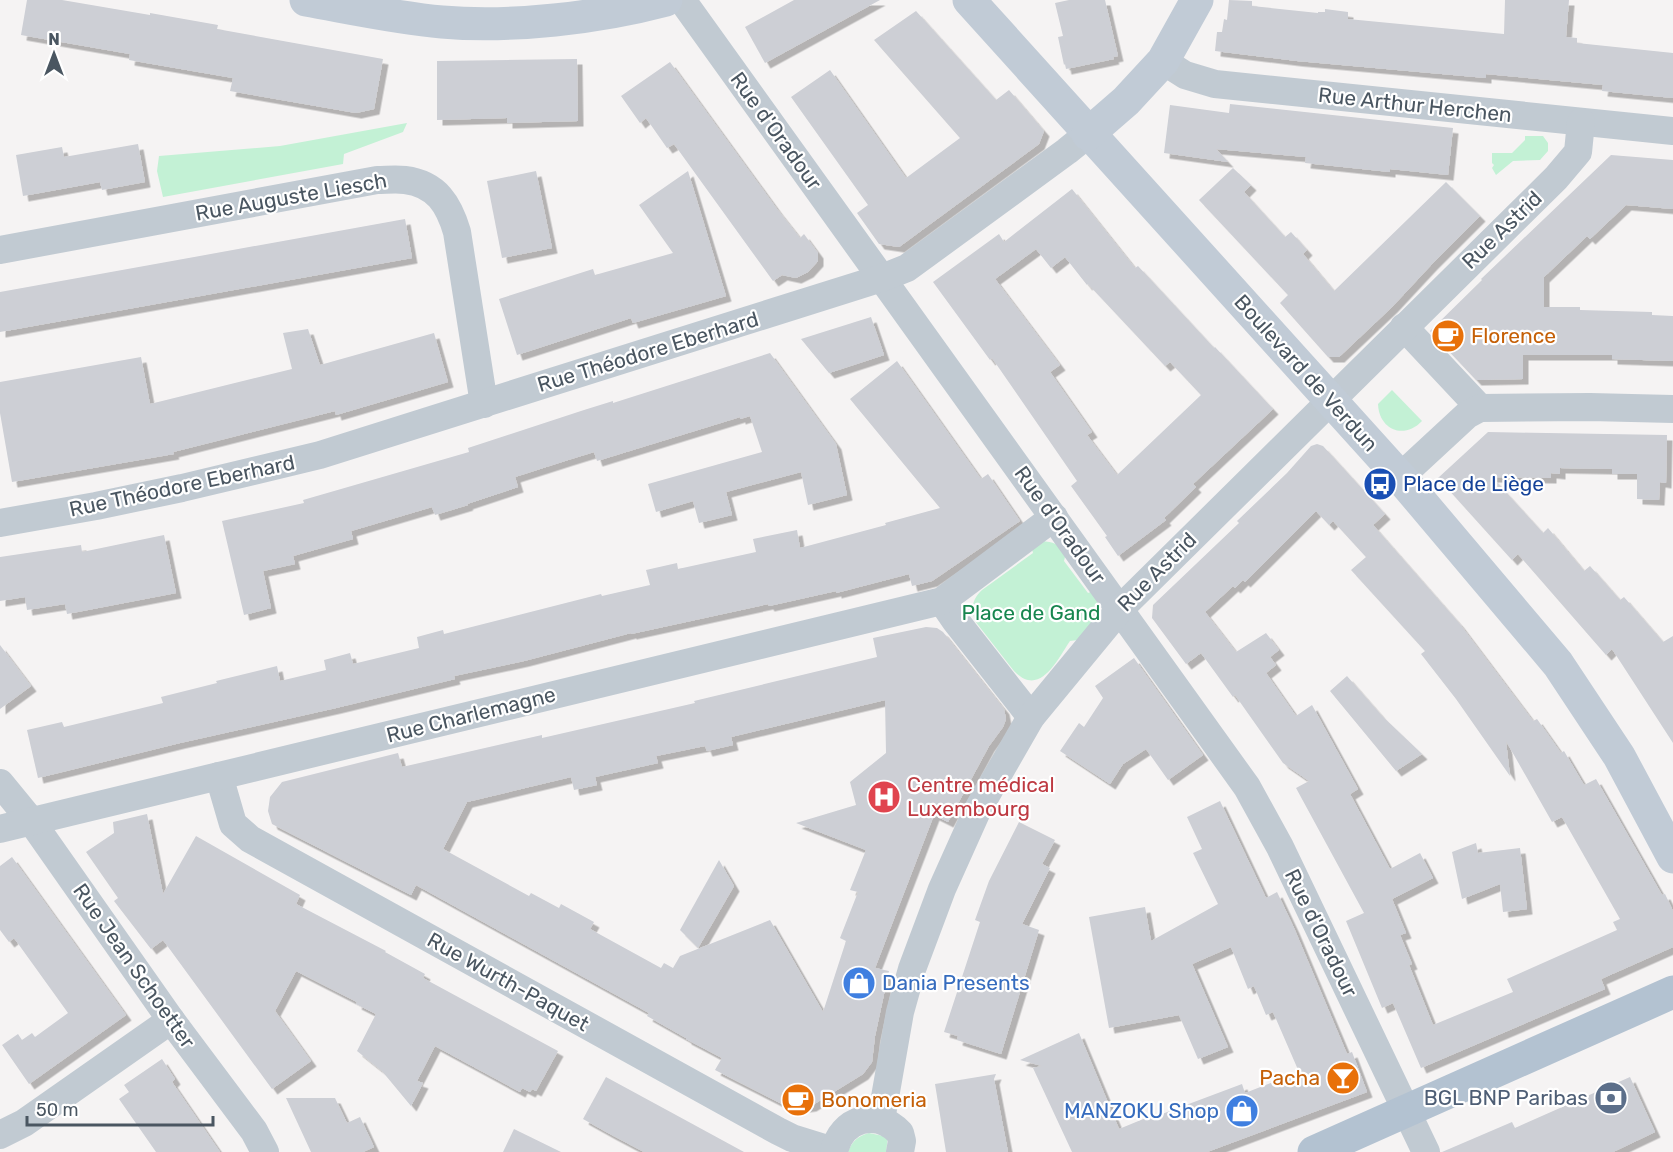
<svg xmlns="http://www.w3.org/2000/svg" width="1673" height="1152" viewBox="0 0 1673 1152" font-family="Rubik,sans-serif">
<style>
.green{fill:#c3f1d5}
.building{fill:#cdcfd5;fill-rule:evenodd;filter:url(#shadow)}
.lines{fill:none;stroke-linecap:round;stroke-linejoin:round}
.street{stroke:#c1cad2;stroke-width:28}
.secondary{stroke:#c1cbd6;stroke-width:33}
.primary{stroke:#b3c2d1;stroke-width:33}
.labels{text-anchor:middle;stroke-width:4.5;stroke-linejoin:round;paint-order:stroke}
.street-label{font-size:21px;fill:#4a5661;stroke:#fff}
.food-label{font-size:21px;fill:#c56008;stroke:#fff;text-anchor:start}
.transit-label{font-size:21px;fill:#164399;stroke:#fff;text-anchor:start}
.park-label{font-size:21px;fill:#17864f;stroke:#fff}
.health-label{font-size:21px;fill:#be3a42;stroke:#fff;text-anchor:start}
.shop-label{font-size:21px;fill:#366cbe;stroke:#fff;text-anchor:start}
.service-label{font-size:21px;fill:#4e5e75;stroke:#fff;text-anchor:end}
</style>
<defs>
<filter id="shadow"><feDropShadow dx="5.5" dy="5.5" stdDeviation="0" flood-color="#0004"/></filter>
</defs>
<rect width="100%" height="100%" fill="#f5f3f3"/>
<!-- green -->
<g class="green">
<path d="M407,123L403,132L344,154L343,164L163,197L157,171L159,156L280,146Z"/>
<path d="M1525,136H1543L1548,143V151L1540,160L1513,161L1496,175L1492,168L1494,165L1492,163V153H1512L1525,140Z"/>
<path d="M1392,390L1422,421C1404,440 1379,430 1378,404Z"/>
<path d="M1042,541C1053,542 1059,544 1066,553L1064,561L1088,593L1093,591C1111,612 1093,624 1078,640L1070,641C1057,660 1040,698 1014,671L975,621C971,608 972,599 982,590L1033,553L1032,549Z"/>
<path d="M869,1133L888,1137L886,1152H848C852,1141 858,1136 869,1133Z"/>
</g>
<!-- building -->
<g class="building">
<path d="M27,0H62L150,15V13L218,25L217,29L383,59L374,109L356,113L230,91L233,78L129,60L130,54L21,35Z"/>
<path d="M794,0H880L765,63L745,27Z"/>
<path d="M1069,0H1105L1118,56L1113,57L1114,59L1066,69L1065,64L1064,65L1058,37L1063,36L1055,3Z"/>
<path d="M1229,0L1252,1V6L1318,13V12H1325V9L1348,12V19L1504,34L1505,0H1569L1566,37L1577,38V43L1673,53V98L1602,91L1603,85L1486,74V78L1297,61L1215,51L1217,32H1222L1224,19L1227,20Z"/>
<path d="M916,11L996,100L1009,90L1044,131L1039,144L899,247L879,244L857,213L868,205L791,97L830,70L906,178L960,138L874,40Z"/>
<path d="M577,59L578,121L507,123V118L437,120V61Z"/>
<path d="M670,62L777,209L800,238L804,234L818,253V261L808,272L796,278L782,275L773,281L674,144L667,148L646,118L640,123L621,96Z"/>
<path d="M1230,104L1453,128L1448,175L1390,169V172L1305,163L1306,157L1216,149L1228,162L1164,153L1170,105L1229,113Z"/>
<path d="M138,144L145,182L102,190L100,182L23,196L16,155L62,147L64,157Z"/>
<path d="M1611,155L1673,160V209L1626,205L1590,239L1587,236L1544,277V307H1580V310L1652,312V315L1673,316V361L1612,359V355H1523V379L1476,380L1430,331L1482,280L1481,279Z"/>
<path d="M1233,168L1251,185L1244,192L1285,237L1291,232L1307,250L1303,254L1334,291L1446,182L1480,216L1432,264L1392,307L1339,357H1328L1280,303L1288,295L1199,200Z"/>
<path d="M536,171L552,248L502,258L487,181Z"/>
<path d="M688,171L726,296L633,323L631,318L517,355L499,299L593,269L595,275L673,253L639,205Z"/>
<path d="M1072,189L1135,268L1138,266L1214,348L1215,347L1273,409L1193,484L1196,487L1164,518L1166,520L1118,556L1105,537L1107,536L1071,486L1077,481L992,358L990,360L933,282L999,234L1004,242ZM1036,249L1051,268L1065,257L1087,285L1088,284L1165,366L1170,362L1201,395L1117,475L1087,435L1092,432L1050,372L1060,365L995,279Z"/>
<path d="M405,219L412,258L0,332V292Z"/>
<path d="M871,317L884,355L829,373L801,339Z"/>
<path d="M308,329L320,365L434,333L448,382L336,415L335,411L173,452L174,454L12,482L0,413V382L141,357L150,404L292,369L283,333Z"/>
<path d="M770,353L836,444L847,495L808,505L801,472L726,492L732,515L699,523L693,501L656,512L648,484L762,452L750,416L740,419V417L597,461L594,452L568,460L515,477L518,487L467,504L468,505L435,515L432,507L351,531L353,539L293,556L295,564L263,571L271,608L244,615L222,521L304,503L303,500L469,452L468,448L584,410L613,401V403Z"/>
<path d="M897,361L981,479L988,474L1020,521L932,581L912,586L909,574L836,593V591L769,606L768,604L631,634V633L524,661L454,676L455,679L336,708L180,743L38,778L27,730L62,722L64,727L163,703L161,697L217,683L216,681L277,666L280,681L326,670L324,660L350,653L353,664L419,648L417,637L443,630L444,634L601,594L602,596L650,585L646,570L677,563L678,569L756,552L753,539L797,530L800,548L886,525L885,523L940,508L850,399Z"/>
<path d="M1488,432L1667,435L1666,483L1660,482L1659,500L1637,499V474H1612V469L1560,468V474L1551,473V478L1492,477L1543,533L1548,528L1584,571L1590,566L1620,600L1624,597L1663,642L1673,636V743L1612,649L1606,655L1518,554L1512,560L1438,478Z"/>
<path d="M1317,444L1323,446L1385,514L1373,525L1459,623L1533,721L1537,719L1561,753L1564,751L1584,785L1596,779L1662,895L1665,894L1673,911V947L1601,979L1605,989L1421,1068L1393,1003L1382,1008L1346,921L1364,913L1296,788L1309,781L1283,763L1235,695L1233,697L1201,653L1186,664L1152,618L1153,605L1239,523L1237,521L1287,473L1311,446ZM1316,511L1329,525L1333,521L1366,557L1351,570L1425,651L1421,654L1456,699L1510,776L1506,741L1552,822L1562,817L1620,919L1613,922L1617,930L1507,979L1513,992L1433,1025L1409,965L1412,964L1400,935L1406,933L1392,899L1433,878L1420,853L1390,869L1350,794L1358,789L1312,705L1296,716L1266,673L1276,665L1270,657L1279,650L1266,633L1236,652L1205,612L1233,586L1235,588L1243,580L1245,582Z"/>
<path d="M164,535L176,593L67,614L65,604L27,610L25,597L0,601V557L81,545L82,552Z"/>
<path d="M926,627L937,628L943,632L1004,709L1006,719L1003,727L989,746L948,822L934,815L875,968L889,971L875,1036L872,1062L863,1074L811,1106L796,1108L784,1105L715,1070L722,1058L686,1039V1038L647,1016L649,1013L416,885L411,895L272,824L268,811L270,797L282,782L398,753L402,767L542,735V738L695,703L694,701L877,657L873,638ZM885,700L886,753L850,782L856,805L796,823L866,850L850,890L858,892L840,938L846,941L823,1012L770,920L680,956L673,968L664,963L661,968L590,929L594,922L561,904L559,908L531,893L529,896L443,849L467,802L571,777L574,790L597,785L595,777L658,763L656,756L705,746L707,751L733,745L731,737Z"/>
<path d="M0,645L31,686L0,709Z"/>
<path d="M1134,658L1203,755L1168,780L1146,749L1123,764L1110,784L1060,751L1079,723L1084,727L1103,698L1095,686Z"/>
<path d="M1347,676L1382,716L1422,754L1396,771L1330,691Z"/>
<path d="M1220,801L1266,898L1277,892L1294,928L1347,1054L1352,1052L1367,1092L1207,1152H1072L1033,1068L1042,1066L1020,1060L1079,1033L1119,1129L1153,1115L1154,1117L1242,1084L1245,1093L1299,1072L1273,1012L1266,1015L1254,986L1248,989L1231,947L1192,964L1228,1047L1198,1059L1179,1015L1109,1028L1089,917L1145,907L1151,941L1218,904L1193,853L1202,849L1187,817Z"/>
<path d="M147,814L163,894L196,836L300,895L296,904L386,951L385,952L425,974L423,978L558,1051L536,1091L532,1089L530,1092L522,1088L520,1092L435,1046L417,1081L423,1083L411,1106L382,1071L357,1051L376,1014L356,1004L357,1002L296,971L275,1011L311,1061L272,1089L163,940L151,949L114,901L118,898L86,852L114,833L113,822Z"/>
<path d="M1019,822L1055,840L1042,864L1050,868L1022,924L1039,930L1001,1054L957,1040L958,1036L944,1032L980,922L975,920L989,881Z"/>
<path d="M1476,843L1478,853L1520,848L1527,909L1503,912L1500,884L1462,899L1452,852Z"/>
<path d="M12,857L126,1015L29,1084L2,1045L18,1034L22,1040L32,1033L35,1037L68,1013L14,938L9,942L0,930V866Z"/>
<path d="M719,860L734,886L698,948L680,930Z"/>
<path d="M162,1059L175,1079L172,1082L220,1152H156L119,1099L129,1092L124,1085Z"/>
<path d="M996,1074L994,1079L1008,1152H946L935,1084Z"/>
<path d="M606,1077L676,1115L744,1152H644L610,1134L583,1119Z"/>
<path d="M1630,1077L1655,1132L1613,1152H1442L1512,1122L1515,1128Z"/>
<path d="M286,1098H335L347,1123L360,1117L374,1147L363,1152H311Z"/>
<path d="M514,1129L561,1152H503Z"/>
</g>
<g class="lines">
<!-- street -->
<g class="street">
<path d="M682,0L1247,787L1280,847L1426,1152"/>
<path d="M1163,61L1185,75L1215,84L1673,131"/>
<path d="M0,250L377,180C386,180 396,179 405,180C437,184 449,205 457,232L484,404"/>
<path d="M1404,327L1480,408"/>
<path d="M1400,477L1467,415L1480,408L1590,407L1673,409"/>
<path d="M0,523L96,506L182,488L320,455L882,278L907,268L1067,151L1088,134"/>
<path d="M942,601L955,620L1031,717"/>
<path d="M219,776L233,824L250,839L778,1131L792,1138L834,1151"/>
<path d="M0,783L32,822L171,1020L254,1131L265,1152"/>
<path d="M0,829L942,601L1054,517"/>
<path d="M881,1120L900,1012L912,969L942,889L977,811L1031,717L1120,609L1556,178L1578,152L1581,122"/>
<path d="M0,1135L24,1123L171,1020"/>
<path d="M834,1152C841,1118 877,1108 900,1133L902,1141L900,1152"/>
</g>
<!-- secondary -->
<g class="secondary">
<path d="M306,0C351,8 397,18 442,22C512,28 598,18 666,0"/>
<path d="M969,0L1400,477L1558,664L1619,756L1673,857"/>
<path d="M1088,134L1126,101L1163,61L1197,0"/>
</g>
<!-- primary -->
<path class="primary" d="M1314,1152L1673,992"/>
</g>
<!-- icons -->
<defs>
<symbol id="cafe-disc" viewBox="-11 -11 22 22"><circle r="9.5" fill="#e8710a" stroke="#fff"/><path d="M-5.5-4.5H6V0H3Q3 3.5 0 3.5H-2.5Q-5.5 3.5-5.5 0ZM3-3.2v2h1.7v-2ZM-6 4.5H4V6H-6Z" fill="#fff"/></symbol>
<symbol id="bus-disc" viewBox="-11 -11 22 22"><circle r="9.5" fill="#1a4fb4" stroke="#fff"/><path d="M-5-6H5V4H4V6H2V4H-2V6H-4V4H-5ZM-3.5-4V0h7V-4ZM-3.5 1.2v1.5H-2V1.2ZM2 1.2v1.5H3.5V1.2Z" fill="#fff"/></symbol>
<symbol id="hospital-disc" viewBox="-11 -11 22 22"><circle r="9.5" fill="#e0444e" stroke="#fff"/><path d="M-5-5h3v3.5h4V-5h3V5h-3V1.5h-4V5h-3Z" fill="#fff"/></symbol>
<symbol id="shop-disc" viewBox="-11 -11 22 22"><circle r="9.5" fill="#3f7fe0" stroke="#fff"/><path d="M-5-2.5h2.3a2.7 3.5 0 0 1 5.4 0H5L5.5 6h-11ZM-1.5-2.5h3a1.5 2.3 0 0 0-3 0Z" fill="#fff"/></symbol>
<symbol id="bar-disc" viewBox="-11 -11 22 22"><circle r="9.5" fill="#e8710a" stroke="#fff"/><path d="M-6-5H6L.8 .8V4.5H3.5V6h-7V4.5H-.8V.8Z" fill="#fff"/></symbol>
<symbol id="bank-disc" viewBox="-11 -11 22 22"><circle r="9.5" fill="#5c6f8a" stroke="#fff"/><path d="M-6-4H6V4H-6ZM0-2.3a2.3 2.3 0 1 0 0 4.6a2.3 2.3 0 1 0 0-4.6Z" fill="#fff"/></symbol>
</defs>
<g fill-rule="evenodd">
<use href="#cafe-disc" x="1429" y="317" width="38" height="38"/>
<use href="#bus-disc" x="1361" y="465" width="38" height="38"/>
<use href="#hospital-disc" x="865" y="778" width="38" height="38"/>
<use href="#shop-disc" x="840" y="964" width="38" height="38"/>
<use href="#bar-disc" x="1324" y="1059" width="38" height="38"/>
<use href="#bank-disc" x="1592" y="1079" width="38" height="38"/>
<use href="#cafe-disc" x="779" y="1081" width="38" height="38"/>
<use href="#shop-disc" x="1223" y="1092" width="38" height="38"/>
</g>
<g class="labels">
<!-- street labels -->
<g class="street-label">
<text transform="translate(1415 105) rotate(6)" y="7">Rue Arthur Herchen</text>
<text transform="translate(776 131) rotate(54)" y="7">Rue d'Oradour</text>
<text transform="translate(291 197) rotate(-10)" y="7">Rue Auguste Liesch</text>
<text transform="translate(1502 230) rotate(-44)" y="7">Rue Astrid</text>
<text transform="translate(648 352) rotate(-17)" y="7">Rue Théodore Eberhard</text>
<text transform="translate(1306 373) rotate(48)" y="7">Boulevard de Verdun</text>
<text transform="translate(182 486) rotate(-12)" y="7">Rue Théodore Eberhard</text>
<text transform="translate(1060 525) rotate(54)" y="7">Rue d'Oradour</text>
<text transform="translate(1157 572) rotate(-45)" y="7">Rue Astrid</text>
<text transform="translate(471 715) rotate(-14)" y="7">Rue Charlemagne</text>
<text transform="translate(1321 933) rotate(64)" y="7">Rue d'Oradour</text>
<text transform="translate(134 966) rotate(55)" y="7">Rue Jean Schoetter</text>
<text transform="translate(508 982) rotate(29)" y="7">Rue Wurth-Paquet</text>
</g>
<!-- food labels -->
<g class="food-label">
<text x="1471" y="343">Florence</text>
<text x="1320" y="1085" text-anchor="end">Pacha</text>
<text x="821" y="1107">Bonomeria</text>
</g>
<!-- transit labels -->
<g class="transit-label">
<text x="1403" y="491">Place de Liège</text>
</g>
<!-- park labels -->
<g class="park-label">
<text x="1031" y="620">Place de Gand</text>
</g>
<!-- health labels -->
<g class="health-label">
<text x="907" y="792">Centre médical<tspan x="907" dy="24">Luxembourg</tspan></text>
</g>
<!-- shop labels -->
<g class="shop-label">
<text x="882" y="990">Dania Presents</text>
<text x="1219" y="1118" text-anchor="end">MANZOKU Shop</text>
</g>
<!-- service labels -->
<g class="service-label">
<text x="1588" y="1105">BGL BNP Paribas</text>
</g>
</g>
<!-- north arrow -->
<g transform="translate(54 54)" stroke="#ffffff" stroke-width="4.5" paint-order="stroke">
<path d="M0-4.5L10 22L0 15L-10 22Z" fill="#4a5661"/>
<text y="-9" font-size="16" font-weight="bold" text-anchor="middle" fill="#4a5661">N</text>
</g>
<!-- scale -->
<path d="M27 1116v9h186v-9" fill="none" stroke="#4a5661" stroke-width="3"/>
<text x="36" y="1116" font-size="18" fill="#4a5661" stroke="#ffffff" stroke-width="4.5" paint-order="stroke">50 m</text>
</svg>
